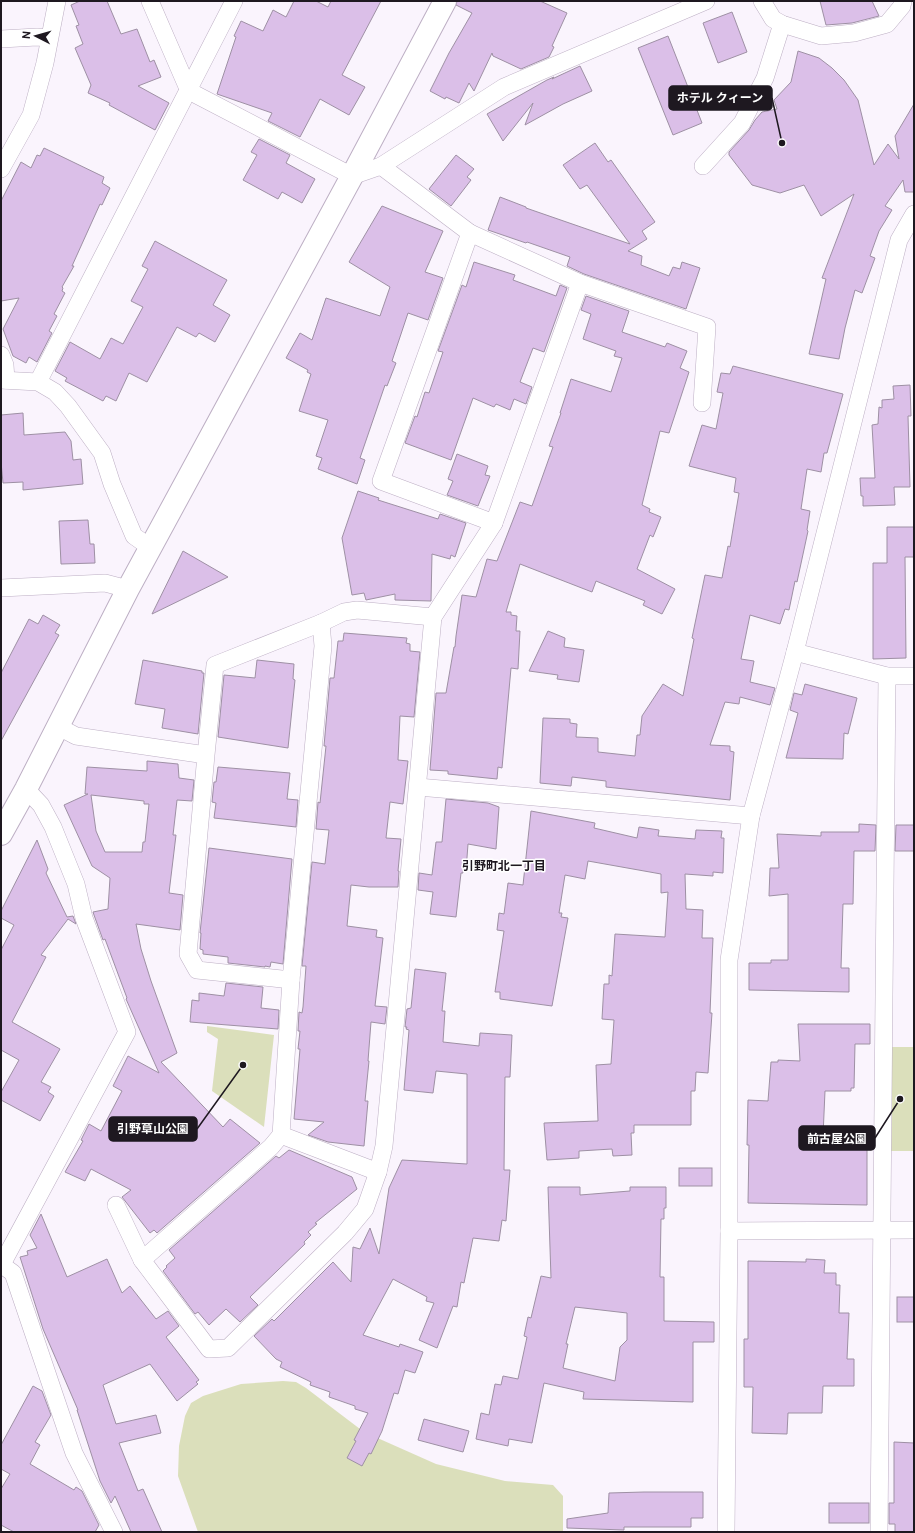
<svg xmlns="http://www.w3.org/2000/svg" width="915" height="1533" viewBox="0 0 915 1533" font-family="Roboto,'Noto Sans JP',sans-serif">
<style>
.green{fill:#dbdfbb}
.building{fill:#dbbfe8;stroke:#9e90a4;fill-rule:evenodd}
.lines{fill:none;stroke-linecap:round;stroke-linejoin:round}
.minor-casing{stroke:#bdafc4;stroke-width:18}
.tertiary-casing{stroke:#bdafc4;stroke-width:24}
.minor{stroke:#fff;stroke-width:17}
.tertiary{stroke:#fff;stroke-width:22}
.labels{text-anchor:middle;stroke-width:3;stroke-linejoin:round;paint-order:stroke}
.neighbourhood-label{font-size:12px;font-weight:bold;fill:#1e1820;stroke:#fff}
.leader{fill:none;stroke:#1e1820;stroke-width:1.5}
.callout-dot{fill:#1e1820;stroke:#fff;stroke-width:1.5}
.callout{fill:#1e1820;stroke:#1e1820;stroke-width:1.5}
.callout-label{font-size:12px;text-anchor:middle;font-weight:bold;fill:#fff}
</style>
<rect width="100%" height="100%" fill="#faf4fd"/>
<!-- green -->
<g class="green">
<path d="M207,1026L274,1035L264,1127L212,1091L218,1039L207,1032Z"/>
<path d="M887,1047H914V1151H886Z"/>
<path d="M283,1381L296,1382L306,1388L364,1432L436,1464L505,1481L553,1485L563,1496V1532H198L178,1476L179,1446L185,1416L191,1403L203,1396L241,1384Z"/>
</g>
<!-- building -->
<g class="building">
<path d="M80,1H107L121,34L137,29L150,62L154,60L161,77L138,86L169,103L155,130L109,105L110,103L88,93L91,85L75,48L83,44L76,26L79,25L71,5Z"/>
<path d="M294,1H316L328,7L331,1H381L342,75L365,87L349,115L320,99L300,137L268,121L272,113L217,94L236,37L234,36L241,21L263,31L273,10L286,17Z"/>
<path d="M457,1H540L567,13L552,46L554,47L549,57L521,69L493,56L492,53L474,91L469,83L459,103L446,97L445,99L430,91L449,53L472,13L456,5Z"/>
<path d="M820,1H872L879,16L852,23L826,25Z"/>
<path d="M732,12L747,52L718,63L703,23Z"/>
<path d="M668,36L702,123L673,135L638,48Z"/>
<path d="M798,51L819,58L832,68L844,80L858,100L874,165L888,144L899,159L895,136L914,104V192H905L903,180L885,206L892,210L879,231L870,256L875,258L862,293L855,290L845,328L839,359L809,354L826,279L822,278L854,194L821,216L804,185L780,193L752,185L729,155V152L749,130L755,120L762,112L777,109L774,100L791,82Z"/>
<path d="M580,66L592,91L563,104L525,125L533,103L503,141L487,114L547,80L554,77L552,79Z"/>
<path d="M259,139L290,155L286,163L315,179L302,203L282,192L278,199L243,180L257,155L251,152Z"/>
<path d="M595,143L608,162L611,160L655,222L642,231L647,239L628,251L642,256L641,265L669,276L673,267L680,269L682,262L700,268L686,309L584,274L567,266L570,257L527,242L526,243L488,230L500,197L526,207V208L630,244L587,185L580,189L563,165Z"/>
<path d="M44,148L104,177L102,183L110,188L102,205L100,204L72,266H74L62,287L63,288L62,291L65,293L54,314L57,316L49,331L52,333L37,362L29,357L26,363L13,356L3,329L19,298L1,301V201L21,162L31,168L37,155L40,156Z"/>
<path d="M456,155L474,169L467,177L471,180L451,206L429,189Z"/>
<path d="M382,206L443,231L425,272L443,278L428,320L408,313L392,361L396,363L387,386L385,385L360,458L365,460L357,484L318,469L322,458L316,456L328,420L299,411L311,374L307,372L308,370L286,358L300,333L312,340L326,298L380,316L390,287L349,262Z"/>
<path d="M155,241L227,280L213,305L230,315L215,342L199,333L196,337L177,327L147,382L129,373L116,401L106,396L103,401L65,381L67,378L55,371L70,342L100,359L111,338L123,344L143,307L131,301L148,269L142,266Z"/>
<path d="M474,262L515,275L513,280L556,296L560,285L567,288L544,352L533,348L520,382L532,387L526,404L514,399L510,410L496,404L494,407L473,398L451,460L405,443L415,416L417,417L425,392L429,393L443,352L438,351L462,285L466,287Z"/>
<path d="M586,296L629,311L622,332L665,347L667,343L687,351L680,368L689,372L669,433L660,431L642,505L650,509L649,512L661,517L653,537L650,535L637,569L675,589L662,614L643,605L645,601L596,581L592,592L520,564L506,612H511V615L517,616L516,631H520L518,669L511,668L502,768L498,767L497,779L448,774V771L430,770L436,693H446L454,647H455L456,636L462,595L476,597L487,559L497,561L520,502L532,506L553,447L549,446L561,413H560L571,379L611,392L622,358L614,356L616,351L583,339L591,314L581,310Z"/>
<path d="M733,366L843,394L827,453H824L821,472L807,469L801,509L810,511L807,530L808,531L797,582L795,581L789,610L785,609L780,624L750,615L741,659L754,661L750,682L775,688L770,705L740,697L739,704L725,702L710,745L730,746V751L734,752L730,800L606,787V781L572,777L571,786L540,783L543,718L570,719V723L577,724L576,737L598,738V752L635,756L637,735H640L642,716L663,684L683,696L694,639L692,638L705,575L722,578L728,546L730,547L739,493L734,492L736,478L689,466L702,425L716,429L723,393L717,392L721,373L730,374Z"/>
<path d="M910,385L911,416H908L910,487H894L895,505L863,506V496H861L860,478H875L872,425L878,424L879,407L882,408V400L894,399L893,386Z"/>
<path d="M23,413L24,435L65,432L71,441L73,460L81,459L83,484L23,490V482L3,483L1,462V415Z"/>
<path d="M457,454L488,466L485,475L490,476L478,506L447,495L453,481L448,479Z"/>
<path d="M358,491L379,498L378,500L438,519L440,514L466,523L455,557L451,555L450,559L432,554L431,601L395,600V594L366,600L364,593L352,595L342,538Z"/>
<path d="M88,520L90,544H94L95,563L61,564L59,521Z"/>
<path d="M887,527H914V557H905L906,658L873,659V563H887Z"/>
<path d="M183,551L228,577L152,614Z"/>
<path d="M43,615L60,625L55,633L59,635L1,741V673L29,619L38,624Z"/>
<path d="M548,631L565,638L564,647L584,650L579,682L557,679L558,675L529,671Z"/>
<path d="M344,633L407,638L406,643L410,644V651L420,652L414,717L400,716L398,760L408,761L403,804L390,802L386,838L401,839L398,871H399L398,887H369L351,885L347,926L377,930L376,937L383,938L375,1006L387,1007L385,1024L371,1022L368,1061H369L365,1101H368L364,1146L328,1142L308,1135L324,1122L294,1119L300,1049H298L300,1031H298L299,1012L302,1013L303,1007L306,966H302L312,862L325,864L329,830L316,829L318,802L320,803L326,746H324L330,678H334L338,641H343Z"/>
<path d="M143,660L202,671V673H204L198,734L162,728L165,709L135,704Z"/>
<path d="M257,660L294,664L293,679L295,680L288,748L218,737L224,675L255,678Z"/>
<path d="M805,684L857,698L848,734L844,733L843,759L786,758L798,713L790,710L794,693L802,695Z"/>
<path d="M147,761L178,764L179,778L194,780L192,801L177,800L173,835H176L169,893L183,895L180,930L136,924L141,949L151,981L177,1053L161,1062L223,1127L230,1119L260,1143L157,1233L154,1230L150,1233L122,1197L131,1190L91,1169L85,1181L65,1172L83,1141L81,1140L89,1124L101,1131L122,1091L113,1086L128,1056L159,1073L126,999L127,998L105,939L103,940L94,915L93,912L108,909L110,878L92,866L64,805L88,794H85L87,767L147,771ZM91,795L144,801V804H149L145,842H143L142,852H105L96,831Z"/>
<path d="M218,767L290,773L287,799L298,800L296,827L214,818L216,803L212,802L214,782H216Z"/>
<path d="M446,799L488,803L499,807L496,849L468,844L466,871L463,870V873H461L456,917L430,914L433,892L418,890L419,873L432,875L436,842H442Z"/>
<path d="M531,811L595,823L594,828L637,838L639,827L659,830L658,836L695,839L696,830L722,831L721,838H724L723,873L713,872V876L685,874L686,909L703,910L702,938H713L710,1013H712L708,1073L696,1072L695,1091H691V1125H634V1133H631L632,1155L613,1156L612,1149L579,1151V1158L547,1160L544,1123L598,1121L596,1065L611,1064L614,1020L602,1019L604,984H609V975L612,976L615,934L665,937L668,892L661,893V874L588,861L585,879L565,875L559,913H562L561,917L568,918L552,1006L500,999V992H495L504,931L497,930L499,913L504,914L508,883L523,885Z"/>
<path d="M859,824L876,825L875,851H854L853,904H843L841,968H849V992L749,990V963H771V960H788V894L769,896L770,868H779L777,834L821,836V832H859Z"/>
<path d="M896,825H914V851H895Z"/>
<path d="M37,840L48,869L46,873L67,917L73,916L76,924L68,919L41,955L46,957L12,1022L60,1049L41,1082L51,1087L48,1092L54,1096L40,1121L1,1100V1092L19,1060L1,1050V950L14,925L1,918V911Z"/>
<path d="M209,848L292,859L283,964L271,962L270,967L265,966V967L228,963V957L203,954V950L200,949L201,933H200Z"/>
<path d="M415,969L446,973L442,1011H445L443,1042L479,1046L480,1033L512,1035L510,1077H505L504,1170H510L506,1221L502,1220L499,1241L473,1238L464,1283L461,1282L457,1307L453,1306L437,1348L419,1340L434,1303L426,1301L427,1297L393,1279L363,1335L399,1347L400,1344L423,1352L415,1373L405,1370L398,1394L394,1393L382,1431L371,1454L369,1453L362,1466L347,1458L356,1441L354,1440L368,1413L355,1409V1406L329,1397L330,1392L310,1385L311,1382L280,1367L282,1362L276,1359L254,1336L272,1319L274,1321L333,1262L351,1282L353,1247L360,1249L370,1228L379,1254L389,1188L402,1160L467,1164V1074L436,1071L433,1093L404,1090L409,1030L406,1029L407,1027H405L407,1009L411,1008Z"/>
<path d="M226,983L263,987L261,1008L279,1010L278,1029L190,1022L192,1000L199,1001V993L224,996Z"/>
<path d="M798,1024H870V1044H855L854,1088H851V1091H825L823,1136L867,1137V1205L748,1203L749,1145H747L748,1100L768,1101L771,1062H778V1060L800,1061Z"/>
<path d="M289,1150L352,1177L357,1189L315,1223L317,1224L308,1232L311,1235L304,1242L305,1244L250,1297L258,1305L240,1322L226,1309L209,1325L198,1312L195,1314L163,1271L167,1267L166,1266L175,1258L169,1250L276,1156L279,1158Z"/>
<rect x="679" y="1168" width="33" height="18"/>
<path d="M548,1187H580V1195L630,1191V1187H666V1208H664V1219H661L660,1277H664V1321L714,1322V1342H693V1402L583,1399L584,1392L544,1383L532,1443L509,1439L508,1446L476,1439L481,1413L489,1415L495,1384L501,1385L503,1376L518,1379L527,1337L524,1336L528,1317L531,1318L541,1276L551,1278ZM575,1307L627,1313V1340L620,1347L615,1381L563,1368L568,1344H566Z"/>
<path d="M41,1214L67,1277L107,1259L122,1293L130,1286L156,1319L168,1311L179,1326L166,1337L199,1380L196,1382L198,1384L177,1401L150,1364L103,1385L116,1424L156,1415L161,1433L119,1443L138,1491L143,1489L162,1532H131L115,1496L111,1503L100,1481L77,1410H78L43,1329L20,1257L28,1255L27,1251L37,1248L30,1235Z"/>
<path d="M806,1259L825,1260L824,1273H836V1285H840L839,1313H849L847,1359H854V1386H823L822,1413H788L787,1434L752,1433L753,1387H744V1339H748V1261L806,1262Z"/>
<rect x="897" y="1297" width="17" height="25"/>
<path d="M33,1386L42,1391L51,1415L35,1442L40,1445L30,1464L74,1490L76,1487L82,1491L99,1525L95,1532H14L1,1525V1489L10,1474L1,1469V1445Z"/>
<path d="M424,1419L469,1431L463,1452L418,1440Z"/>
<path d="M894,1442L914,1443V1532H895V1524H889V1503H894Z"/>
<path d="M644,1492H703V1518H691V1527H624V1530L567,1528V1519L608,1513L609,1493Z"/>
<rect x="829" y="1503" width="40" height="20"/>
</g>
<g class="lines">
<defs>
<g id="minor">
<path d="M150,1L189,91L352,176L381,166L504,87L706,1"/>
<path d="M762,1L773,19L782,24L821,36L854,33L887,24L902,6L903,1"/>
<path d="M1,39L37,37L49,38"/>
<path d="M381,166L470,233L381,481L494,523"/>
<path d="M703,166L742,123L765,78L782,24"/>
<path d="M1,169L31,115L45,63L57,1"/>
<path d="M470,233L580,283L707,327L702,403"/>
<path d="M1,355L5,365L6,380"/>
<path d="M1,380L38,382L55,392L68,406L102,453L112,484L134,536L151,548"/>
<path d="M38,382L234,1"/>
<path d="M1,588L105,583L128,589"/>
<path d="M433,617L494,523L580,283"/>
<path d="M795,652L887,676H914"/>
<path d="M57,726L76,736L206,755L188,954L197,970L291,980L323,646L321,623L215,665L206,755"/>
<path d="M418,787L751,816"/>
<path d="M291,980L281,1135L378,1172L384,1146L433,617L357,610L344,612L321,623"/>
<path d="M281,1135L271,1147L142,1260L209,1349L228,1348L345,1233L365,1209L378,1172"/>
<path d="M116,1205L142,1260"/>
<path d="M729,1231L914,1230"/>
<path d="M2,1265L13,1273L74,1453L114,1532"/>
<path d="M1,1266L127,1032L84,918L76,884L53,827L41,805L26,789"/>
<path d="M726,1532L729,1231V960L751,816L795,652L899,240L914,214"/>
<path d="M879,1532L887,676"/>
</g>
<path id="tertiary" d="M1,834L26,789L128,589L352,176L445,1"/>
</defs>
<!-- minor casing -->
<use href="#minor" class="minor-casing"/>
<!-- tertiary casing -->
<use href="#tertiary" class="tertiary-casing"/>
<!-- minor -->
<use href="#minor" class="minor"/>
<!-- tertiary -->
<use href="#tertiary" class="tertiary"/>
</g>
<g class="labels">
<!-- neighbourhood labels -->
<g class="neighbourhood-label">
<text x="504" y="870">引野町北一丁目</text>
</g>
</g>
<!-- callouts -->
<path class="leader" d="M782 143L772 98M243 1065L197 1129M900 1099L875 1138"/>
<g class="callout-dot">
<circle cx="782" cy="143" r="4"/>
<circle cx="243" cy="1065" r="4"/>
<circle cx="900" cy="1099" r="4"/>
</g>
<g class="callout">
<rect x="669" y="86" width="103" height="24" rx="4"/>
<rect x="109" y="1117" width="88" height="24" rx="4"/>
<rect x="799" y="1126" width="76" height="24" rx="4"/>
</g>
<g class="callout-label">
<text x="720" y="102">ホテル クィーン</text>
<text x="153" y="1133">引野草山公園</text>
<text x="837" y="1143">前古屋公園</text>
</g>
<!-- border -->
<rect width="915" height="1533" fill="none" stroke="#1e1820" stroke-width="4"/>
<!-- north arrow -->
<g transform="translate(36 36) rotate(276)" stroke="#ffffff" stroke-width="3" paint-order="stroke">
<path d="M0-3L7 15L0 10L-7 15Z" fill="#1e1820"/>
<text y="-6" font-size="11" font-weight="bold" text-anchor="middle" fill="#1e1820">N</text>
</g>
</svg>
